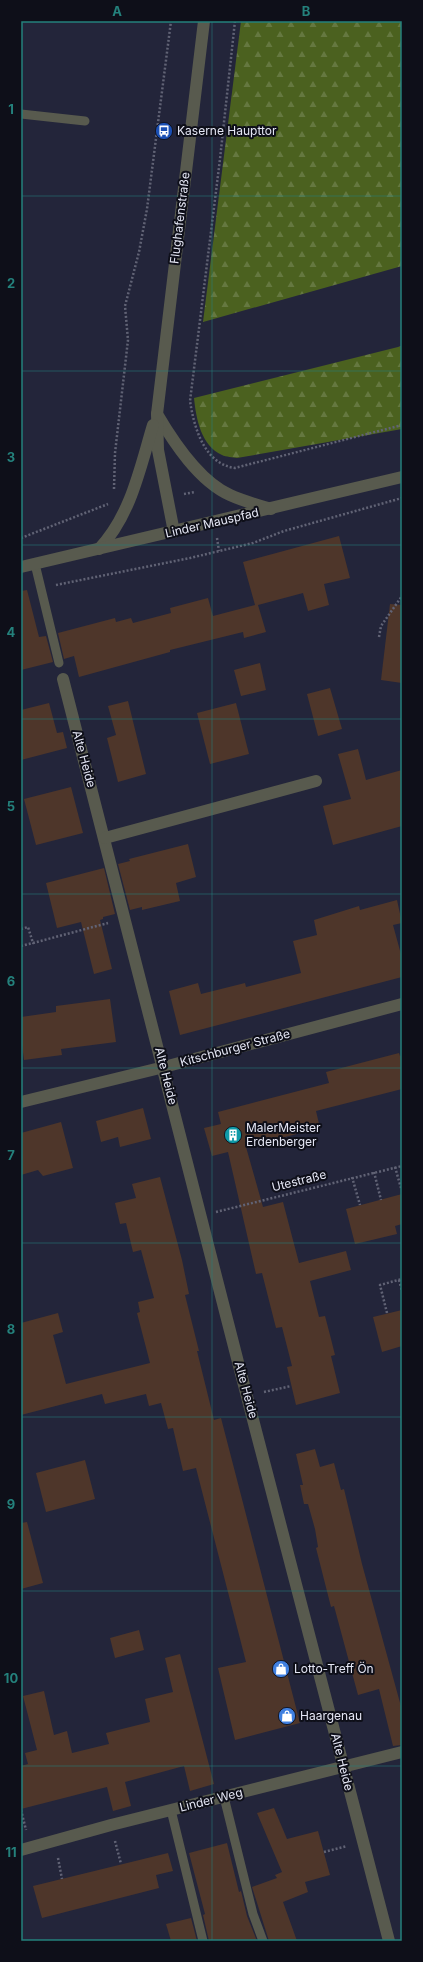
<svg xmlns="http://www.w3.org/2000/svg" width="423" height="1962" viewBox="0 0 423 1962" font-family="Inter,sans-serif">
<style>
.forest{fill:url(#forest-firs)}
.building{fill:#4e362a}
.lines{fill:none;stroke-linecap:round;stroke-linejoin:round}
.path{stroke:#616375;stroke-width:2.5;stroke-dasharray:2 2;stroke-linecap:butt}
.service{stroke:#585a4e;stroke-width:9}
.minor{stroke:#585a4e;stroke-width:12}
.tertiary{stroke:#585a4e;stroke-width:12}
.grid{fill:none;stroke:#24817c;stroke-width:1;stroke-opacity:0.55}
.labels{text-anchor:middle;stroke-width:4;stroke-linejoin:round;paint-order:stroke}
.poi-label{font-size:12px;fill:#e5e7f5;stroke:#0e0f19;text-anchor:start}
.street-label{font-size:12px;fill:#e5e7f5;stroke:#0e0f19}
.neatline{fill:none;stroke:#24817c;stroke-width:1.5}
.grid-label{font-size:13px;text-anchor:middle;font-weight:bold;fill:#24817c}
</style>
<defs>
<pattern id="forest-firs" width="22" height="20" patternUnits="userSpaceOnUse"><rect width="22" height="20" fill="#4b611f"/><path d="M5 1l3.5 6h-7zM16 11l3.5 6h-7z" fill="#657840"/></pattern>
</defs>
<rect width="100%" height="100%" fill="#23253a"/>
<!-- forest -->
<g class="forest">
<path d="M241,21H402V266L203,322Z"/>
<path d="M402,346V429L237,458C233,457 226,457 222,455C201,446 196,418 194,398Z"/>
</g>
<!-- building -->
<g class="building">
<path d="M339,536L350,578L324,584L329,605L308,611L303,593L258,605L266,632L244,638L243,632L170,650V652L79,677L74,656L64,659L58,633L115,618L116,622L131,618L133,623L171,613L170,608L208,598L213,616L255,605L243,562Z"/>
<path d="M27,590L39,637L46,636L53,662L21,670V591Z"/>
<path d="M390,604L402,605V683L381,680Z"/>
<path d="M260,663L266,690L241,696L234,670Z"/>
<path d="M330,688L342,729L318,736L307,694Z"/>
<path d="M128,701L146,774L118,782L107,738L116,735L108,706Z"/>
<path d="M49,703L57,733L63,732L67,748L21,760V710Z"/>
<path d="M236,703L249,754L210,764L197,713Z"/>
<path d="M358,749L366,780L402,770V826L333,845L323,806L351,799L338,754Z"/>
<path d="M71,787L83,833L36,845L24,799Z"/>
<path d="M188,844L196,877L176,883L180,901L142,910V907L130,910L118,864L130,861L129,859Z"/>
<path d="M104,868L115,914L103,917V919L100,920L112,969L94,974L81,922L57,928L46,883Z"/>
<path d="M397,900L402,923L393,925L402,958V977L180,1035L169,991L198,983L201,994L245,983L246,987L301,973L293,941L317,935L314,920L359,906L360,910Z"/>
<path d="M110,999L116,1042L61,1049L62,1055L24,1060L21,1037V1017L56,1012V1006Z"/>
<path d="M399,1053L400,1056L402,1055V1089L316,1111L320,1128L246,1147L263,1207L283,1202L299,1263L346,1251L351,1270L310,1281L319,1317L325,1316L330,1335L335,1355L331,1356L340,1393L296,1405L287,1367L292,1366L282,1327L276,1328L262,1273L256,1274L228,1152L212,1156L204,1128L221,1124L218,1112L329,1083L326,1072Z"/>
<path d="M143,1108L151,1139L120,1147L118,1137L101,1142L96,1121Z"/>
<path d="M61,1122L73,1168L43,1176L38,1170L21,1175V1133Z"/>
<path d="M160,1177L182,1260L189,1294L185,1295L199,1351H197L214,1420L221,1418L300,1723L235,1740L218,1668L246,1662L196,1468L183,1471L173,1428L168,1429L161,1403L149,1406L146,1394L105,1404L102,1394L21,1415V1323L58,1313L63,1332L53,1335L66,1384L150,1363L137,1313L140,1312L138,1302L154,1298L141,1250L133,1252L126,1223L120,1224L115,1203L136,1198L132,1184Z"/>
<path d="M402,1194V1224L395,1226L397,1234L355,1244L346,1209Z"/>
<path d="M402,1310V1346L382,1352L373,1317Z"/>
<path d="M315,1449L320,1467L334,1463L341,1490L344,1489L362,1564L402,1710V1745L393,1746L379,1689L358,1695L334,1606L331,1607L316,1548L318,1547L315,1529L308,1504H304L300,1485H303L296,1454Z"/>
<path d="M85,1460L95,1499L46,1512L36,1473Z"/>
<path d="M27,1522L43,1583L21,1589V1523Z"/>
<path d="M139,1630L144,1650L115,1658L110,1638Z"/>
<path d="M180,1654L214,1784L190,1791L184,1766L125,1782L131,1806L113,1811L107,1787L21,1809V1766L28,1764L25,1753L37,1750L23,1696L44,1691L54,1735L67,1731L72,1753L109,1744L106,1733L150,1722L145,1699L173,1692L165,1658Z"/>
<path d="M274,1808L287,1839L318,1831L330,1875L305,1882L308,1892L283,1902L297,1941H269L252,1887L277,1878L275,1875L282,1872L257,1813Z"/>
<path d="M227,1843L239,1892L241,1891L247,1916L257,1941H209L203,1915L205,1914L189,1853Z"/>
<path d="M168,1853L173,1871L156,1875L159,1888L42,1918L33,1886Z"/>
<path d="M191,1918L197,1941H171L166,1924Z"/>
</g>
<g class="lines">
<!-- path -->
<g class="path">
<path d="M235,21L220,159L190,401C194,427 204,464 235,468L402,425"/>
<path d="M114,489L115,453L128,340L125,306L139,252L147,209L171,21"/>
<path d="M184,494L195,492"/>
<path d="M21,538L108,504"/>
<path d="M217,538L219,551"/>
<path d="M56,585L190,558L253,543L284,531L402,498"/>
<path d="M379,637L381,626L402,596"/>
<path d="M21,929L28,927L33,943L108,923"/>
<path d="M21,946L33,943"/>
<path d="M395,1167L401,1188"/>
<path d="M374,1172L381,1200"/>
<path d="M352,1177L360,1205"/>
<path d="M216,1212L402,1166"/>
<path d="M399,1280L402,1291"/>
<path d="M387,1313L380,1285L402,1279"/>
<path d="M264,1392L291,1386"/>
<path d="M21,1810L26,1830"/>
<path d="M115,1841L121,1864"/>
<path d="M324,1852L347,1846"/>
<path d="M58,1858L62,1879"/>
</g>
<!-- service -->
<g class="service">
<path d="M21,114L85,121"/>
<path d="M35,564L59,663"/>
<path d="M224,1797L253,1914L263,1941"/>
<path d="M171,1810L203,1941"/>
</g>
<!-- minor -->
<g class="minor">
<path d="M157,414C174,443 199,481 230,495C243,501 258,505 271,509"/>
<path d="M174,532L158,450L157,414L204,21"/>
<path d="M99,549C131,515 140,468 153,425"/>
<path d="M63,679L239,1366L389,1941"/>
<path d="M105,838L316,781"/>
<path d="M21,1102L164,1067L402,1004"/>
<path d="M21,1850L111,1825L402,1752"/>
</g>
<!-- tertiary -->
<path class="tertiary" d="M21,567L402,477"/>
</g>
<!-- grid -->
<path class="grid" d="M212,21V1941M21,196H402M21,371H402M21,545H402M21,719H402M21,894H402M21,1068H402M21,1243H402M21,1417H402M21,1591H402M21,1766H402"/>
<!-- icons -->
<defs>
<symbol id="bus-disc" viewBox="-11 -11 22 22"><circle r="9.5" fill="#1a4fb4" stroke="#0e0f19"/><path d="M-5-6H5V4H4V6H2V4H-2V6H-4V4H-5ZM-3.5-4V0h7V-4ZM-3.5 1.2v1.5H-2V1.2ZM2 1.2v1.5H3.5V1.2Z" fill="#fff"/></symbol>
<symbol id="building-disc" viewBox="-11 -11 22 22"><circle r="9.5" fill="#0f9aa8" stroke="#0e0f19"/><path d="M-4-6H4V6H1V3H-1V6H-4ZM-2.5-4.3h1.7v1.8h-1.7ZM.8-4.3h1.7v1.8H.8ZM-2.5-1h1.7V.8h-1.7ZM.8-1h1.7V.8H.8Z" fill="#fff"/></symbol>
<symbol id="shop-disc" viewBox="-11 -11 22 22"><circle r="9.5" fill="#3f7fe0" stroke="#0e0f19"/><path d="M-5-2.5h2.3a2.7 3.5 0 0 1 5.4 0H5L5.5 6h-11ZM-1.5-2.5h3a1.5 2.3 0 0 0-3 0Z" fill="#fff"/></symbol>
</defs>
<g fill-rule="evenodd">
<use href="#bus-disc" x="154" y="121" width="20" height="20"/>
<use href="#building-disc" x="223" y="1125" width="20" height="20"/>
<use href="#shop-disc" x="271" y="1659" width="20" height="20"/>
<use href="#shop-disc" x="277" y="1706" width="20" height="20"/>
</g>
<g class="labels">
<!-- poi labels -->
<g class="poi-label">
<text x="177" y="135">Kaserne Haupttor</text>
<text x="246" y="1132">MalerMeister<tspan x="246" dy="14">Erdenberger</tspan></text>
<text x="294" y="1673">Lotto-Treff Ön</text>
<text x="300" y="1720">Haargenau</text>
</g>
<!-- street labels -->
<g class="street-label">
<text transform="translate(180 218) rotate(-83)" y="4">Flughafenstraße</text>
<text transform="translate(212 523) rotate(-13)" y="4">Linder Mauspfad</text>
<text transform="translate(84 759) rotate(75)" y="4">Alte Heide</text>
<text transform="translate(235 1048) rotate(-15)" y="4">Kitschburger Straße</text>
<text transform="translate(166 1076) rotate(76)" y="4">Alte Heide</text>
<text transform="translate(299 1181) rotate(-14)" y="4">Utestraße</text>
<text transform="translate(246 1390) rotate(75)" y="4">Alte Heide</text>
<text transform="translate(342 1762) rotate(76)" y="4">Alte Heide</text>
<text transform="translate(211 1800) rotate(-14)" y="4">Linder Weg</text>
</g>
</g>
<!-- border -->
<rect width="423" height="1962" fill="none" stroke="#0e0f19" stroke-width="44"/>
<rect x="22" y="22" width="379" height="1918" class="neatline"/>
<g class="grid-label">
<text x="117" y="16">A</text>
<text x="306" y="16">B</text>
<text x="11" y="114">1</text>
<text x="11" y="288">2</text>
<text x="11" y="462">3</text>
<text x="11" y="637">4</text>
<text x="11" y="811">5</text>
<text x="11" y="986">6</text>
<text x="11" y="1160">7</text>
<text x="11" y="1334">8</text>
<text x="11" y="1509">9</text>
<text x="11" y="1683">10</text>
<text x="11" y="1857">11</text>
</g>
</svg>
